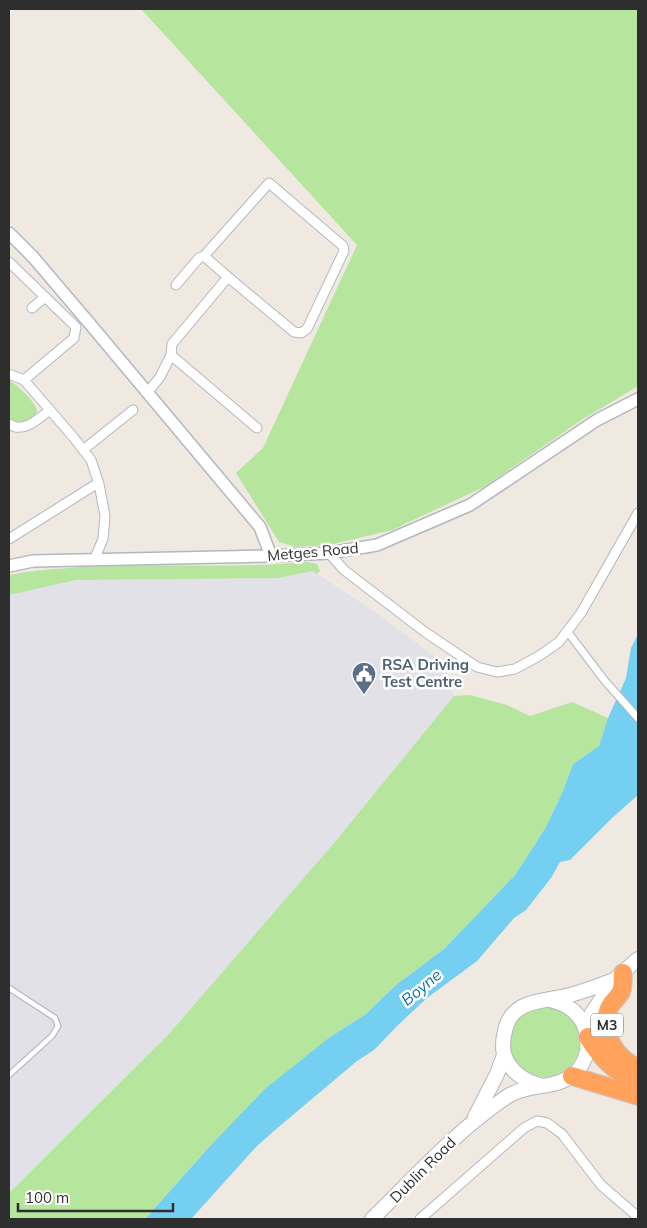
<svg xmlns="http://www.w3.org/2000/svg" width="647" height="1228" viewBox="0 0 647 1228" font-family="Mulish,sans-serif">
<style>
.industrial{fill:#e3e1e8}
.green{fill:#b6e59e}
.water{fill:#75cff0}
.lines{fill:none;stroke-linecap:round;stroke-linejoin:round}
.service-casing{stroke:#b4b7c1;stroke-width:7}
.pedestrian-casing{stroke:#b4b7c1;stroke-width:9}
.minor-casing{stroke:#b4b7c1;stroke-width:11}
.tertiary-casing{stroke:#b4b7c1;stroke-width:14}
.secondary-casing{stroke:#b4b7c1;stroke-width:16}
.motorway-casing{stroke:#c9c9c9;stroke-width:20}
.service{stroke:#fff;stroke-width:4.5}
.pedestrian{stroke:#fff;stroke-width:7}
.minor{stroke:#fff;stroke-width:9}
.tertiary{stroke:#fff;stroke-width:11}
.secondary{stroke:#fff;stroke-width:14}
.motorway{stroke:#ffa35c;stroke-width:18}
.labels{text-anchor:middle;stroke-width:5;stroke-linejoin:round;paint-order:stroke}
.shield{fill:#fff;stroke:#6d6d6d;stroke-width:1}
.shield-label{font-size:14px;font-weight:bold;fill:#2e2e2e}
.street-label{font-size:15px;fill:#2e2e2e;stroke:#fff}
.service-label{font-size:15px;font-weight:bold;fill:#4e5e75;stroke:#fff;text-anchor:start}
.water-label{font-size:16px;font-style:italic;fill:#0d6fa3;stroke:#fff}
</style>
<rect width="100%" height="100%" fill="#efe9e1"/>
<!-- industrial -->
<path class="industrial" d="M313,571L378,614L445,664L454,696L334,843L168,1035L9,1193V595L76,580L278,578Z"/>
<!-- green -->
<g class="green">
<path d="M141,9H638V386L583,419L484,487L392,530L329,545L295,547L279,542L236,473L263,448L357,245Z"/>
<path d="M9,380C19,387 32,398 37,410L36,415L21,425L9,420Z"/>
<path d="M308,562L317,564L320,571L317,574L313,571L278,578L76,580L9,595V575C33,570 57,569 81,567C157,563 232,569 308,562Z"/>
<path d="M470,695L507,705L530,716L572,702L608,718L599,746L573,764L563,791L546,827L515,875L444,949L396,985L366,1014L330,1037L211,1145L145,1219H9V1193L168,1035L334,843L454,696Z"/>
<circle cx="545" cy="1042" r="35"/>
</g>
<!-- water -->
<path class="water" d="M638,634V795L612,818L570,860L560,862L551,878L526,910L514,918L477,961L427,998L398,1025L374,1050L357,1061L275,1130L257,1146L191,1219H145L211,1145L265,1089L330,1037L366,1014L396,985L444,949L515,875L546,827L563,791L573,764L599,746L608,718L626,678L631,648Z"/>
<g class="lines">
<defs>
<path id="service" d="M9,988L55,1018L58,1026L52,1036L9,1075"/>
<path id="pedestrian" d="M567,631L605,681L638,718"/>
<g id="minor">
<path d="M9,262L76,327L74,338L24,380L9,374"/>
<path d="M176,285L199,258L204,256"/>
<path d="M32,308L45,297"/>
<path d="M171,355L172,344L228,277L294,332L301,333L307,329L344,251L343,246L269,183L204,256L228,277"/>
<path d="M24,380L74,438L91,460L99,484L105,516L103,539L94,560"/>
<path d="M147,393L160,377L171,355L257,428"/>
<path d="M9,424C23,434 38,419 50,410"/>
<path d="M83,450L133,410"/>
<path d="M9,539L98,483"/>
<path d="M329,553L344,570L425,632L477,667L497,672L515,669L539,656L559,642L581,613L638,513"/>
<path d="M420,1219L524,1128L537,1121L547,1123L554,1128L562,1134L601,1185L638,1217"/>
</g>
<g id="tertiary">
<path d="M9,233L33,257L90,324L260,527L271,556"/>
<path d="M9,566L33,561L271,556L329,553L377,545L470,505L597,420L638,399"/>
</g>
<g id="secondary">
<path d="M585,1027L592,1013L614,980L638,959"/>
<path d="M540,1085C524,1081 509,1071 504,1054C502,1046 503,1039 505,1031C511,998 546,1002 570,995C585,991 600,985 614,980"/>
<path d="M475,1117L497,1074L504,1055"/>
<path d="M372,1219C416,1176 457,1130 508,1096C530,1082 560,1091 578,1070C593,1052 590,1023 571,1009C565,1004 558,1002 550,1000"/>
</g>
<g id="motorway">
<path d="M623,973C623,978 623,987 621,992C617,999 610,1003 608,1011C600,1035 617,1059 638,1068"/>
<path d="M588,1037C603,1060 613,1071 638,1082"/>
<path d="M572,1076L638,1096"/>
</g>
</defs>
<!-- service casing -->
<use href="#service" class="service-casing"/>
<!-- pedestrian casing -->
<use href="#pedestrian" class="pedestrian-casing"/>
<!-- minor casing -->
<use href="#minor" class="minor-casing"/>
<!-- tertiary casing -->
<use href="#tertiary" class="tertiary-casing"/>
<!-- secondary casing -->
<use href="#secondary" class="secondary-casing"/>
<!-- motorway casing -->
<use href="#motorway" class="motorway-casing"/>
<!-- service -->
<use href="#service" class="service"/>
<!-- pedestrian -->
<use href="#pedestrian" class="pedestrian"/>
<!-- minor -->
<use href="#minor" class="minor"/>
<!-- tertiary -->
<use href="#tertiary" class="tertiary"/>
<!-- secondary -->
<use href="#secondary" class="secondary"/>
<!-- motorway -->
<use href="#motorway" class="motorway"/>
</g>
<!-- icons -->
<defs>
<symbol id="civic-pin" viewBox="-11 -11 22 30"><path d="M0 17L-7.5 6A9.5 9.5 0 1 1 7.5 6Z" fill="#5c6f8a" stroke="#fff"/><path d="M-.6-6.5H3V-4.5H.6V-3L4-1V1h2V6H-6V1h2V-1L-.6-3ZM-1.2 2.5V6h2.4V2.5Z" fill="#fff"/></symbol>
</defs>
<g fill-rule="evenodd">
<use href="#civic-pin" x="350" y="660" width="28" height="38"/>
</g>
<g class="labels">
<!-- shield labels -->
<rect class="shield" x="591" y="1013.5" width="32" height="23" rx="4"/>
<g class="shield-label">
<text x="607" y="1030">M3</text>
</g>
<!-- street labels -->
<g class="street-label">
<text transform="translate(313 552) rotate(-5)" y="5">Metges Road</text>
<text transform="translate(423 1170) rotate(-45)" y="5">Dublin Road</text>
</g>
<!-- service labels -->
<g class="service-label">
<text x="382" y="670">RSA Driving<tspan x="382" dy="17">Test Centre</tspan></text>
</g>
<!-- water labels -->
<g class="water-label">
<text transform="translate(421 987) rotate(-40)" y="6">Boyne</text>
</g>
</g>
<!-- border -->
<rect width="647" height="1228" fill="none" stroke="#2e2e2e" stroke-width="20"/>
<!-- scale -->
<path d="M18 1203v8h155v-8" fill="none" stroke="#2e2e2e" stroke-width="2.5"/>
<text x="25" y="1203" font-size="15" fill="#2e2e2e" stroke="#ffffff" stroke-width="4" paint-order="stroke">100 m</text>
</svg>
